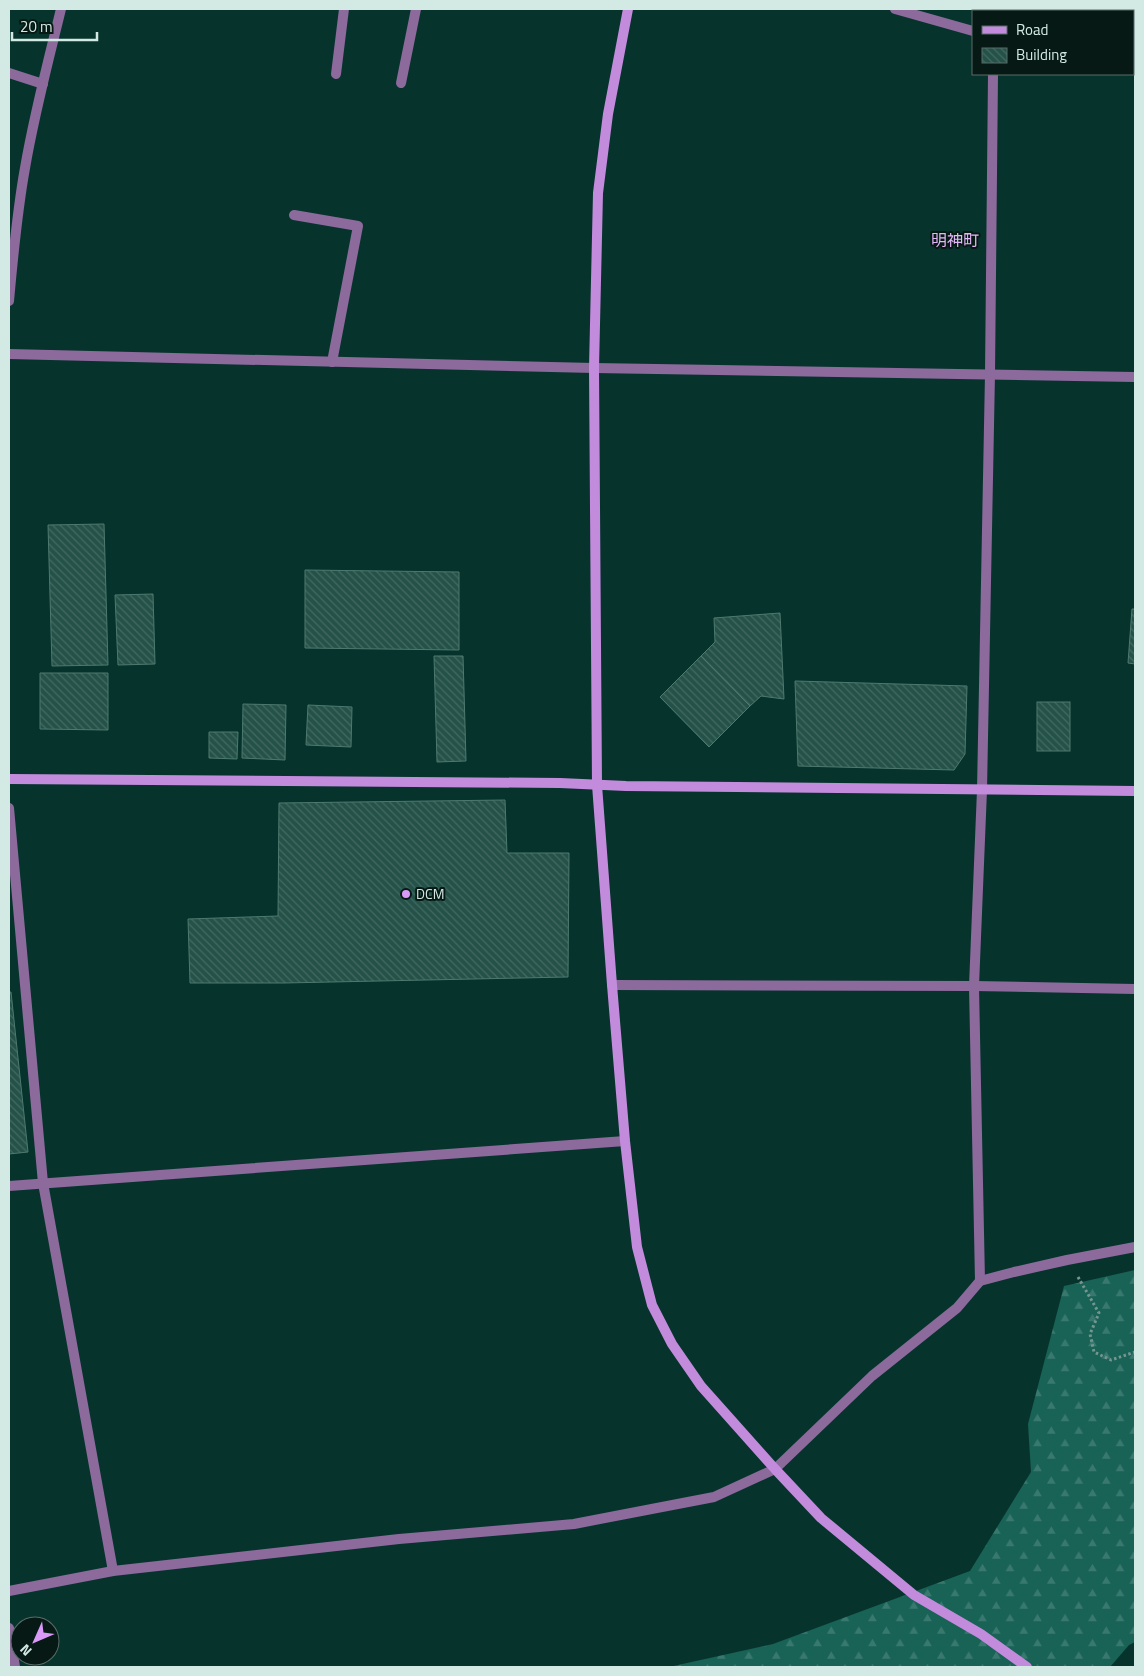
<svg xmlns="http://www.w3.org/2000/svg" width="1144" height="1676" viewBox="0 0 1144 1676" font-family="'Titillium Web','Noto Sans JP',sans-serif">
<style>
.forest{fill:url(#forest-firs)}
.building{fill:url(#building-back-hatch);stroke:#4e7970}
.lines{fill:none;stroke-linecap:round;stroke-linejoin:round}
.path{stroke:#759690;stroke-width:3;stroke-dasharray:2.5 2.5;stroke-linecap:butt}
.lane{stroke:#8c6a9c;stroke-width:10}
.street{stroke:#8c6a9c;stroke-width:10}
.secondary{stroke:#c38bdc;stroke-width:10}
.poi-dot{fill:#d99af7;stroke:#071915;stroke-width:2}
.labels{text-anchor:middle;stroke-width:4;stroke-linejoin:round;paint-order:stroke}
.poi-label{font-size:14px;fill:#d3e9e4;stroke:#071915;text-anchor:start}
.quarter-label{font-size:16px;fill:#e2b7f8;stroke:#071915}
</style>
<defs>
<pattern id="forest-firs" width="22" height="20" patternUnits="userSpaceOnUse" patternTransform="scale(1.25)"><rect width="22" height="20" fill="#186256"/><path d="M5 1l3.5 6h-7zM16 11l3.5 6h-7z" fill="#39786e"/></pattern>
<pattern id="building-back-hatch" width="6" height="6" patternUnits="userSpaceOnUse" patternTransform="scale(1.25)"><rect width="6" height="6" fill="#245148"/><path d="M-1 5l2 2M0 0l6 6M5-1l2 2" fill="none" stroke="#436a62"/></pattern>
</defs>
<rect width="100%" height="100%" fill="#06342d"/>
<!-- forest -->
<path class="forest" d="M1135,1270V1642L1129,1645L1110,1667H669L773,1644L970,1571L1031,1472L1028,1424L1064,1286Z"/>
<!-- building -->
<g class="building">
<path d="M104,524L108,665L52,666L48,525Z"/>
<path d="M305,570L459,572V650L305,648Z"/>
<path d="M153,594L155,664L118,665L115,595Z"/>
<path d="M1132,609H1135V664L1128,663Z"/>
<path d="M780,613L784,699L761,696L750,706L701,656L715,642L714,618Z"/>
<path d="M434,656H463L466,761L437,762Z"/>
<path d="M701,656L750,706L709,747L660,697Z"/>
<path d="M40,673H108V730L40,729Z"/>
<path d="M795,681L967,686L965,754L954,770L798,766Z"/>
<rect x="1037" y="702" width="33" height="49"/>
<path d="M243,704L286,705L285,760L242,758Z"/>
<path d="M308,705L352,707L351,747L306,745Z"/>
<path d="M209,732H238L237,759L209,758Z"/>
<path d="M505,800L507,853H569L568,977L284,983H190L188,919L278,916L279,803Z"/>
<path d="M9,992H11L28,1152L9,1154Z"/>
</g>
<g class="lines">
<!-- path -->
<path class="path" d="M1078,1277L1099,1313L1090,1334L1094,1352L1111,1360L1135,1352"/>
<!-- lane -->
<g class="lane">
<path d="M336,74L344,9"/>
<path d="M9,1628L15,1667"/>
</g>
<!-- street -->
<g class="street">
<path d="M895,9L973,31"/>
<path d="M1015,11L1017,9"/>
<path d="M9,73L43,84"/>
<path d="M401,83L416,9"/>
<path d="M294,215L358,226L332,362"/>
<path d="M9,301C13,256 17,212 25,168C34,115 48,62 61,9"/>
<path d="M9,354L594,368L1135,377"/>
<path d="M9,808L43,1183L113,1571"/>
<path d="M612,985L974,986L1135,989"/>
<path d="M9,1186L625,1141"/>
<path d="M980,1281L974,986L982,790L990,374L993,74"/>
<path d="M9,1591L113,1571L399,1539L574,1524L714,1497L775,1469L872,1376L957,1308L980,1281L1014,1272L1067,1260L1135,1247"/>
</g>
<!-- secondary -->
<g class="secondary">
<path d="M628,9L608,114L598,193L594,368L597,785L612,985L625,1141L637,1247L652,1305L672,1344L701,1386L775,1469L821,1518L914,1595L981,1634L1027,1667"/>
<path d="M9,779L560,783L626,786L1135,791"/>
</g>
</g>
<!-- markers -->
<circle class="poi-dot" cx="406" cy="894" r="5"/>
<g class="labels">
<!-- poi labels -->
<g class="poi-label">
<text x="416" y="899">DCM</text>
</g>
<!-- quarter labels -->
<g class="quarter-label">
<text x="955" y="246">明神町</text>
</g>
</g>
<!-- border -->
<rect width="1144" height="1676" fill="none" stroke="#d3e9e4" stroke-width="20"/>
<!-- legend -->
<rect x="972" y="10" width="162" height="65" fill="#071915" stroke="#596c68"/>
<rect x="982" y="26" width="25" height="8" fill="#c38bdc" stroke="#596c68"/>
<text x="1016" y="35" font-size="15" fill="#d3e9e4">Road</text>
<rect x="982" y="48" width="25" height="15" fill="url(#building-back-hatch)" stroke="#596c68"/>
<text x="1016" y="60" font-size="15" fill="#d3e9e4">Building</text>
<!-- north arrow -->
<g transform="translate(35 1641) rotate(225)"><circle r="24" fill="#071915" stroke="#596c68"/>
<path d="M0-4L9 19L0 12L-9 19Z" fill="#d99af7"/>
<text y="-8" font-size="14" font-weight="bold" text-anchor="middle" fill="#d3e9e4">N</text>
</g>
<!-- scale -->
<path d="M12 32v8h85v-8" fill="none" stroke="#d3e9e4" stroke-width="2.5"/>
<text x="20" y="32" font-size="15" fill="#d3e9e4" stroke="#071915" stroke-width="4" paint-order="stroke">20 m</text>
</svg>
